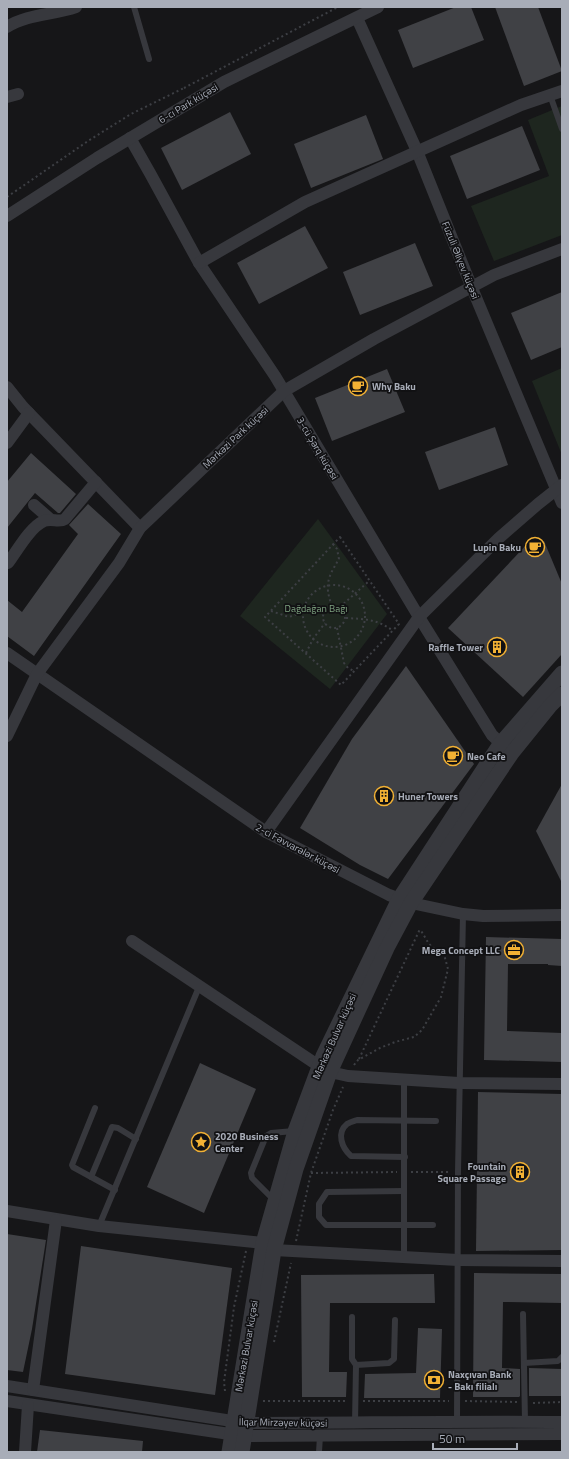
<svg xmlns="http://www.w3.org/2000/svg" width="569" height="1459" viewBox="0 0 569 1459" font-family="'Titillium Web',sans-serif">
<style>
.green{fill:#1e261f}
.building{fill:#404145}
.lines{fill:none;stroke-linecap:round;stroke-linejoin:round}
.path{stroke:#3d3f44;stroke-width:2;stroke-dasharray:2 3;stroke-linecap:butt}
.service{stroke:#37383d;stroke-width:6}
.minor{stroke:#37383d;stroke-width:12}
.tertiary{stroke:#37383d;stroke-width:15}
.labels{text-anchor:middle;stroke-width:3.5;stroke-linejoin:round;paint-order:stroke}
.street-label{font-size:10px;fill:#a8adb8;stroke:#111113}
.poi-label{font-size:10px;font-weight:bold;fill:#a8adb8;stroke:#111113;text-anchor:start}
.park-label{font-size:10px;fill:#7fa381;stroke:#111113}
</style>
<rect width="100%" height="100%" fill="#161618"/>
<!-- green -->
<g class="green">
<path d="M562,106V235L494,261L471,206L549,176L528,120Z"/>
<path d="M562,368V455L532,381Z"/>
<path d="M318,519L387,614L330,689L240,616Z"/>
</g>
<!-- building -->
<g class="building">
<path d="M456,7H471L484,40L413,68L398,30Z"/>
<path d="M495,7H538L562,71L524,86Z"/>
<path d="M230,112L251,154L182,190L161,148Z"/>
<path d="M366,115L383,159L311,188L294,144Z"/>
<path d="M522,126L540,170L467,199L450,156Z"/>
<path d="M305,226L328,268L259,304L237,263Z"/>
<path d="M415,243L433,286L360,315L343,272Z"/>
<path d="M562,292V347L531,360L511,313Z"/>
<path d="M387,369L405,412L332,441L315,398Z"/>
<path d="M495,427L508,465L439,490L425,452Z"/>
<path d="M31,453L76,494L60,513H58L35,493L7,528V482Z"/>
<path d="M88,504L121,534L34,656L7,636V600L22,612L78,534L69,525Z"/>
<path d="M530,541H544L562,584V654L523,697L448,628Z"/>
<path d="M406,666L474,764L388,879L360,865L300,828L352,739Z"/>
<path d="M562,784V883L536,831Z"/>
<path d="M486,937L562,939V966L548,965V964H508L507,1031L562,1033V1062L484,1060Z"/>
<path d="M200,1063L256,1089L204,1213L147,1187Z"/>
<path d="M478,1092L562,1094V1250L476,1251Z"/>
<path d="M7,1234L46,1240L32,1329L23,1372L7,1370Z"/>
<path d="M81,1246L232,1268L215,1395L65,1374Z"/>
<path d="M474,1273L562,1274V1303L503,1302L502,1368L520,1369V1396L519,1397H473Z"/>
<path d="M434,1274L435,1303H330L329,1372H347L346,1397H302L301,1275Z"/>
<path d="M418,1328L442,1329L440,1398H364L365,1374L416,1373Z"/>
<path d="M529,1368L562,1369V1396H529Z"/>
<path d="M40,1430L143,1441L142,1452H37Z"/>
</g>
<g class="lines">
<!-- path -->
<g class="path">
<path d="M184,88L338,7"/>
<path d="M7,197L88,141L131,114L184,88"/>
<path d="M340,537L399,624L341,685L265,617Z"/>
<circle cx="334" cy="616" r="31"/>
<circle cx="334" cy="617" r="11"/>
<path d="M332,606C324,585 328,577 339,559L337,549L333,544"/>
<path d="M340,607L369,581"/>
<path d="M271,611L289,617L303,612L325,611"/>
<path d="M346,618C364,619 378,619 393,631"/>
<path d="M337,628L344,663L348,668L354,671"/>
<path d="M306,653L313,639L325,623"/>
<path d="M359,1059L420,929"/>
<path d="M354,1065L358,1060L380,1048L395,1042L414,1037L422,1030L441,997L448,969L445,958L429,944L420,929"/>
<path d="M411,1172H451"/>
<path d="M311,1173L397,1172"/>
<path d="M296,1241L311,1173L333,1110L343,1087"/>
<path d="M274,1342L291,1263"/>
<path d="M225,1391L224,1382L234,1307L246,1251"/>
<path d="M263,1401H347"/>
<path d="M363,1401H449"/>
<path d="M465,1401L517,1402"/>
<path d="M533,1403L562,1402"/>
</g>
<!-- service -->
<g class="service">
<path d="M134,7L149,59"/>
<path d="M550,95L562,129"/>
<path d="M95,1108L72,1165L73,1167L115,1190"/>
<path d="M405,1157L351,1156C342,1148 336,1133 347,1124C350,1122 354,1121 357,1120L436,1121"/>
<path d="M91,1177L112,1127L118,1128L136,1139"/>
<path d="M404,1191L327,1192L319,1204V1217L326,1225H433"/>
<path d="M274,1200L252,1178L251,1173L266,1136L271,1133L294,1131"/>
<path d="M99,1226L199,987"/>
<path d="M404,1257V1080"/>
<path d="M523,1314L525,1421"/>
<path d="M352,1317V1359L356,1365L355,1423"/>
<path d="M524,1363L558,1361L562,1357"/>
<path d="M356,1365L389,1363L394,1359L395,1320"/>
<path d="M457,1421L458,1172L463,914"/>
<path d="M319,1452L320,1436"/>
</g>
<!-- minor -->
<g class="minor">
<path d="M357,18L417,151L472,288L562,503"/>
<path d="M7,27C28,14 53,15 76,7"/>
<path d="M7,97L18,94"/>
<path d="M130,138L151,175L199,263L275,376L419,617L492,735L507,749"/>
<path d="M7,216L97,158L224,82L378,7"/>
<path d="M199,263L305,202L521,105L562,91"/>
<path d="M7,387L23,407L140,528"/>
<path d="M7,443L29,413"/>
<path d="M34,505L50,519"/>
<path d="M8,563C17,551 30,527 44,521C52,518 59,523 65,519L96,482"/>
<path d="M7,653L266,832L389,895L411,903L463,914L483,916L562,915"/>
<path d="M7,736L37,674L119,563L140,528L284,391L374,339L494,275L562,249"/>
<path d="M266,832L419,617L499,538L538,504L562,485"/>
<path d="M132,941L319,1066"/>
<path d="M330,1072L348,1076L459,1083L562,1084"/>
<path d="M7,1211L99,1226L263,1243"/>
<path d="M274,1250L458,1260L562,1261"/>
<path d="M7,1386L245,1423C351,1423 456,1421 562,1422"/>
<path d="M33,1390L56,1220"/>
<path d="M7,1401L243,1436L562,1434"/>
<path d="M25,1452L28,1405"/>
</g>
<!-- tertiary -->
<g class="tertiary">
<path d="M229,1452L263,1243L295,1131L323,1056L399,899L500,744L562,673"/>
<path d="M242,1452L274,1250L296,1169L330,1072L387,948L411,903L512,753L550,706L562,694"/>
</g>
</g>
<!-- icons -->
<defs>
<symbol id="cafe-ring" viewBox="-11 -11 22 22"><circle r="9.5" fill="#111113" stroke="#f2b134" stroke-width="1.5"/><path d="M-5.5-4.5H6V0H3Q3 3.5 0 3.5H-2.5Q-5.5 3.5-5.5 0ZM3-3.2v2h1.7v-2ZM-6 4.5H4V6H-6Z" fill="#f2b134"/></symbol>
<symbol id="building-ring" viewBox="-11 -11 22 22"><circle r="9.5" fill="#111113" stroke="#f2b134" stroke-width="1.5"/><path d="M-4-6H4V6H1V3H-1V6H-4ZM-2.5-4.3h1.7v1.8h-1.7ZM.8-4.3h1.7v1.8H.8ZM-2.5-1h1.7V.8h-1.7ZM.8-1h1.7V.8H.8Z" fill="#f2b134"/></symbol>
<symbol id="office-ring" viewBox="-11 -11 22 22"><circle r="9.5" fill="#111113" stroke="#f2b134" stroke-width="1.5"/><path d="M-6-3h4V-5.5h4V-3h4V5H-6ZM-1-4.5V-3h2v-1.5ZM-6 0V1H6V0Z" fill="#f2b134"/></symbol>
<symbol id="sight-ring" viewBox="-11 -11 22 22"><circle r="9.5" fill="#111113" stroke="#f2b134" stroke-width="1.5"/><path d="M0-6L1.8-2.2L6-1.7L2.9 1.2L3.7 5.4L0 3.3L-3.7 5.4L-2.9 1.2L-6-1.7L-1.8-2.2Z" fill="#f2b134"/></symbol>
<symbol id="bank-ring" viewBox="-11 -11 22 22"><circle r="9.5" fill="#111113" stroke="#f2b134" stroke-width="1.5"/><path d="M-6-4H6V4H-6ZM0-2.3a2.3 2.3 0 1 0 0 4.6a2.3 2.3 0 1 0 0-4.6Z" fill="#f2b134"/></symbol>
</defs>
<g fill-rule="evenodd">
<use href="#cafe-ring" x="347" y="375" width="22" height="22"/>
<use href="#cafe-ring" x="524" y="536" width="22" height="22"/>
<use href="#building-ring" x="486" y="636" width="22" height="22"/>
<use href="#cafe-ring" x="442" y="745" width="22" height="22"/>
<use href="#building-ring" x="373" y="785" width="22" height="22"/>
<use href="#office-ring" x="503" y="939" width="22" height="22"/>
<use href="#sight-ring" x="190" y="1131" width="22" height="22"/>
<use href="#building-ring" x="509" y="1161" width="22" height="22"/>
<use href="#bank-ring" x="423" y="1369" width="22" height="22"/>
</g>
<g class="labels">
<!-- street labels -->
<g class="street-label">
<text transform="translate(188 103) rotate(-31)" y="4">6-cı Park küçəsi</text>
<text transform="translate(461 260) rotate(68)" y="4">Füzuli Əliyev küçəsi</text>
<text transform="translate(235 437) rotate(-43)" y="4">Mərkəzi Park küçəsi</text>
<text transform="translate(318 448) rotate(59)" y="4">3-cü Şərq küçəsi</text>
<text transform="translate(298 848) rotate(28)" y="4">2-ci Fəvvarələr küçəsi</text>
<text transform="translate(334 1036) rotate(-66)" y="4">Mərkəzi Bulvar küçəsi</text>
<text transform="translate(246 1346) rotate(-80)" y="4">Mərkəzi Bulvar küçəsi</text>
<text transform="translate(283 1422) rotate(1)" y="4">İlqar Mirzəyev küçəsi</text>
</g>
<!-- poi labels -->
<g class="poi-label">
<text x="372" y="390">Why Baku</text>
<text x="521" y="551" text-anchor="end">Lupin Baku</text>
<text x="483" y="651" text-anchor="end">Raffle Tower</text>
<text x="467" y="760">Neo Cafe</text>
<text x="398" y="800">Huner Towers</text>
<text x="500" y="954" text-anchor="end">Mega Concept LLC</text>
<text x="215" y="1140">2020 Business<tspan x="215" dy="12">Center</tspan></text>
<text x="506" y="1170" text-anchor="end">Fountain<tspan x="506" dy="12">Square Passage</tspan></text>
<text x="448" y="1378">Naxçıvan Bank<tspan x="448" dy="12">- Bakı filialı</tspan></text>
</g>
<!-- park labels -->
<g class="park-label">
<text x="316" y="612">Dağdağan Bağı</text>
</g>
</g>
<!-- border -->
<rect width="569" height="1459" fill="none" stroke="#a8adb8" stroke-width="16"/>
<!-- scale -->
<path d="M433 1443v6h84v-6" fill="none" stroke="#a8adb8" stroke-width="2"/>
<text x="439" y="1443" font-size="12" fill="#a8adb8" stroke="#111113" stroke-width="3" paint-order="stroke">50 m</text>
</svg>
